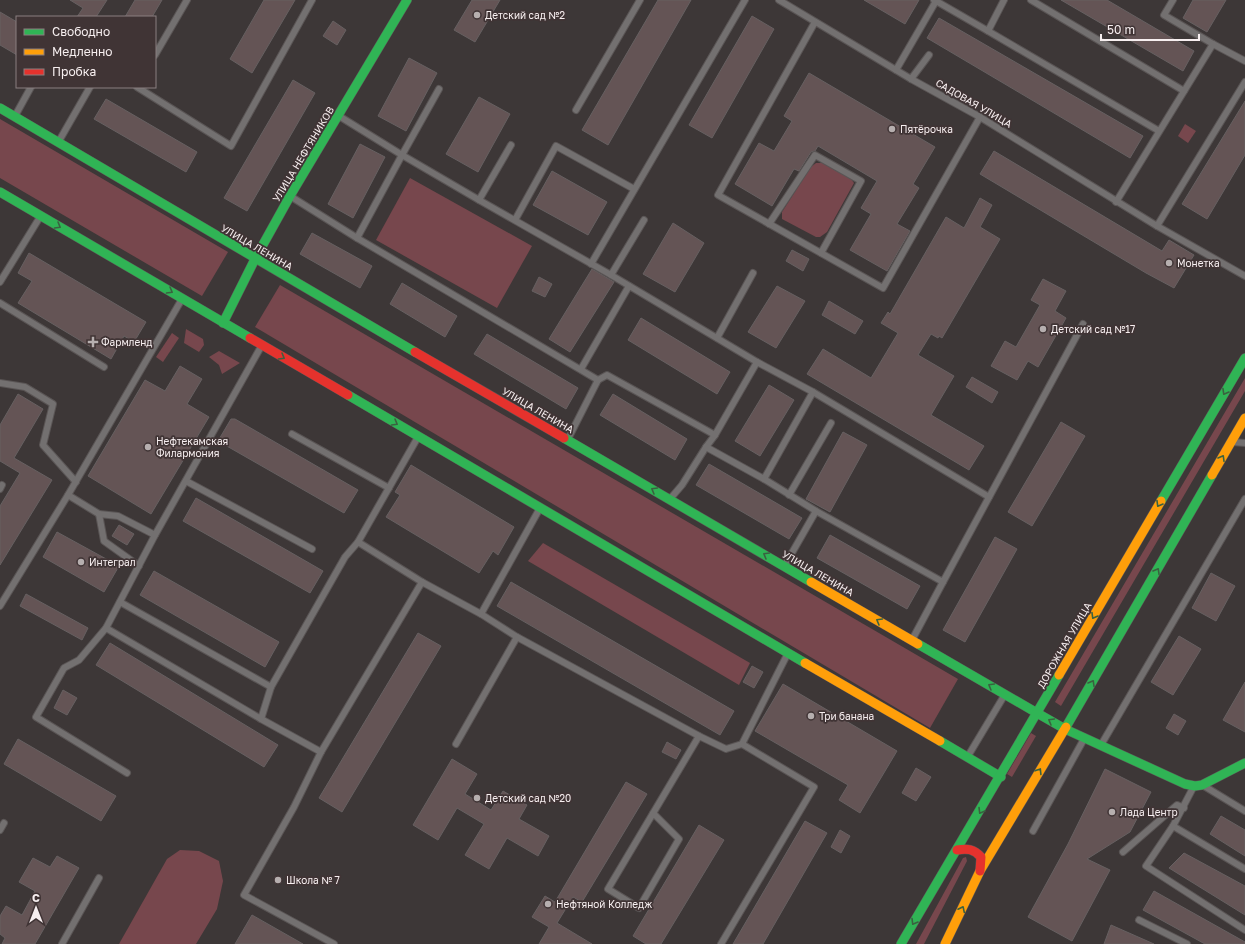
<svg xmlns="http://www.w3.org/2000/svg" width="1245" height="944" viewBox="0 0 1245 944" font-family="'Golos Text',sans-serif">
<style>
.green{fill:#77474d}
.building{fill:#645455;stroke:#666061}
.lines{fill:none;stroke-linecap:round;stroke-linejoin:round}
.lane-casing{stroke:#5a5555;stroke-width:8}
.fast-casing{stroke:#5a5555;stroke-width:10}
.slow-casing{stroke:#5a5555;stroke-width:10}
.jam-casing{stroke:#5a5555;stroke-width:10}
.lane{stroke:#737070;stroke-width:6}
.fast{stroke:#30b455;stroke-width:9}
.slow{stroke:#ff9f0a;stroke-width:9}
.jam{stroke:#e5322d;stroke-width:9}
.oneway{stroke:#3a6140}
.poi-dot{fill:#b6afaf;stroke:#403435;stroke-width:1.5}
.labels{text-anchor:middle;stroke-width:3.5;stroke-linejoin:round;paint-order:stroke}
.poi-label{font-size:10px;fill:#f7eff0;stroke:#403435;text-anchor:start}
.street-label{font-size:10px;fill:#f7eff0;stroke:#403435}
</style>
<rect width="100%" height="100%" fill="#3d3737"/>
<!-- green -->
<g class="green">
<path d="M0,119L228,252L202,296L0,178Z"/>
<path d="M1185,124L1196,131L1188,143L1178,136Z"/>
<path d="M816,163H823L851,179L854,183L827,232L820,237H816L782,219V212L811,167Z"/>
<path d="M410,178L532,246L497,308L376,240Z"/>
<path d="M280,285L958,679L930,728L255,327Z"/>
<path d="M186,329L203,339L204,345L199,352L184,343Z"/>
<path d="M172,333L179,338L163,362L156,357Z"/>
<path d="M219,351L240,363L222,374L219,365L209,357Z"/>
<path d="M1245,378V391L1061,706L1055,702Z"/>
<path d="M543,543L750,663L739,685L528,561Z"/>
<path d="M1031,733L1036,736L1012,777L1007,774Z"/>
<path d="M180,850L199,851L219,861L223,881L217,909L196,944H119L167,859Z"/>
<path d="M966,857L967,861L924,944H916L963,858Z"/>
</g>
<!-- building -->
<g class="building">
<path d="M70,0H107L96,17H77L83,8Z"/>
<path d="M135,0H162L152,17H125Z"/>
<path d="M264,0H295L252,73L230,59Z"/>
<path d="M472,0H500L475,42L454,30Z"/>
<path d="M658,0H691L608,145L582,130Z"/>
<path d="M864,0H919L905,24Z"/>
<path d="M1061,0H1107L1194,51L1183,71Z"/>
<path d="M1193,0H1226L1207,32L1183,18Z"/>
<path d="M0,12L17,22V55L0,45Z"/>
<path d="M752,16L774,29L712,138L689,125Z"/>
<path d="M939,18L1143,136L1130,158L927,38Z"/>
<path d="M333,21L346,30L337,45L323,36Z"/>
<path d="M409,58L437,73L406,131L378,116Z"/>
<path d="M809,73L935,147L913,184L919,188L897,224L910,231L887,271L850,250L871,214L861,208L877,181L818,146L815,151L811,152L799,171L794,169L772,206L735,184L759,143L774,151L792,121L784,116Z"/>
<path d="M293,80L315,93L247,211L224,198Z"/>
<path d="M479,97L510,114L478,172L446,154Z"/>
<path d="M106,99L197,152L186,172L94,119Z"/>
<path d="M1245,101V155L1207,219L1182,204Z"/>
<path d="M360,144L385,157L353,218L328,204Z"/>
<path d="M994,151L1162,251L1169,240L1194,255L1174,288L1146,273L980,174Z"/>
<path d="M552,171L607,202L588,235L533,205Z"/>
<path d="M980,198L992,205L980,227L1000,239L942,338L939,336L938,338L931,334L918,355L954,376L931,415L984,446L969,470L807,374L823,349L871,378L898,333L881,323L888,312L890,314L946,217L964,228Z"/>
<path d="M673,223L704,243L675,292L643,274Z"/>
<path d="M312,233L372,266L360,288L300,254Z"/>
<path d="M792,250L809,259L803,271L786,261Z"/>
<path d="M29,253L146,322L134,342L124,336L111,359L18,303L32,281L18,273Z"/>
<path d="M592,269L614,282L570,352L549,339Z"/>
<path d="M539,277L552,284L545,297L532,291Z"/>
<path d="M1043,279L1066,291L1055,311L1066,318L1038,367L1028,361L1017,380L991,366L1005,341L1016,347L1040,305L1031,300Z"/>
<path d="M402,283L457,316L445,337L390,304Z"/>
<path d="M777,286L805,301L776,348L748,332Z"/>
<path d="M829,301L863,321L855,334L822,315Z"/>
<path d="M641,318L730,372L717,394L628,340Z"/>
<path d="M487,334L578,388L566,409L474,354Z"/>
<path d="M180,366L202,379L187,404L209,417L151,514L88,476L145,380L165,391Z"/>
<path d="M972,377L998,392L992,403L966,387Z"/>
<path d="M769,385L794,400L760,456L735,441Z"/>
<path d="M18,394L43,409L14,458L52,480L0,565V506L20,473L0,461V425Z"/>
<path d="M613,394L687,439L675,460L600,415Z"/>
<path d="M231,419H235L358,490L344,513L218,441Z"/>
<path d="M1061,422L1085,436L1032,526L1008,512Z"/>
<path d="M843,432L867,445L830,512L806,499Z"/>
<path d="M709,464L802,518L789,539L696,485Z"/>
<path d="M411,465L514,527L498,555L493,551L479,573L386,517L400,495L395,492Z"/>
<path d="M196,498L323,571L310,593L183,521Z"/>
<path d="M119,525L134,534L127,545L112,536Z"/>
<path d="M57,532L119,566L104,592L43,557Z"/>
<path d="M830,535L920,586L907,609L817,558Z"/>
<path d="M995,537L1017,549L965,642L943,630Z"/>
<path d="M154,571L279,642L265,667L140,595Z"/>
<path d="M1211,573L1235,586L1216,621L1192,608Z"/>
<path d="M511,582L734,711L720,735L497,606Z"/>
<path d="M26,594L88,628L82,640L20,606Z"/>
<path d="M418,633L441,646L342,812L319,798Z"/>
<path d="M1179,636L1201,649L1173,695L1151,682Z"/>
<path d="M110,643L278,745L264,767L96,665Z"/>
<path d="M752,666L763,672L754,688L743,682Z"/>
<path d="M1245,682V732L1223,720Z"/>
<path d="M783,684L897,751L860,813L839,800L848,785L755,731Z"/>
<path d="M63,690L77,698L67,715L54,708Z"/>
<path d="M1174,714L1186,721L1178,735L1166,728Z"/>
<path d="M18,739L116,796L101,821L4,764Z"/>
<path d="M667,742L681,750L676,759L662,752Z"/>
<path d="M452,759L477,774L465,794L491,810L503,791L527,805L519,819L549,836L538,856L507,838L489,869L465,855L484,824L457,808L438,840L413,825Z"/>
<path d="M916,768L931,777L916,801L902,793Z"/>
<path d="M1105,769L1151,792L1130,832L1087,859L1110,870L1072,941L1028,917L1068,844Z"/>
<path d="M626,782L647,794L582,902L573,897L557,923L592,944H539L549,927L532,917L545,896L555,902Z"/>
<path d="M1221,816L1245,830V856L1210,834Z"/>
<path d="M805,821L827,833L763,944H733Z"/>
<path d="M699,825L724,840L661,944H646L633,936Z"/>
<path d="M840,830L850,836L841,853L831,847Z"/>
<path d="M1184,853L1245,886V915L1169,868Z"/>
<path d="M57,856L79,868L35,944H2L5,938L0,934V916L6,906L22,915L35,891L19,882L33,858L50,867Z"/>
<path d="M1154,891L1245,942V944H1205L1143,910Z"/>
<path d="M252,915L303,944H235Z"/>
<path d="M1111,925L1154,944H1104Z"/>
</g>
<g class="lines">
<defs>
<g id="lane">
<path d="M779,0L911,79L980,117L1157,226"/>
<path d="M1004,0L988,31L1159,131"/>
<path d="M1031,0L1184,91"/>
<path d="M1173,0L1164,15L1213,44L1245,61"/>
<path d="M936,1L988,31"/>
<path d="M815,22L718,195L883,288L980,117"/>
<path d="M155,55L187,0"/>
<path d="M896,70L936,1L934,0"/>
<path d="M911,79L929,55"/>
<path d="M1245,82L1157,226L1245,276"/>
<path d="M137,87L231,146L312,0"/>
<path d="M439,89L402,155L479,200L511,145"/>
<path d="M576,110L640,0"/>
<path d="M15,116L31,87"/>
<path d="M339,116L402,155L357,238"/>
<path d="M59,141L90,87"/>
<path d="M290,196L357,238L598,380L568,439"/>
<path d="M479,200L611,275L757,362L715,435L706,447L682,485L670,499"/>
<path d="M1116,202L1213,44"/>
<path d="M515,220L556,146L634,189"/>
<path d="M769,224L815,155L861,181L821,253"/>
<path d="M591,264L745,0"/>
<path d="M611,275L644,220"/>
<path d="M0,282L40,217"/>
<path d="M0,303L104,367"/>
<path d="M717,338L753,273"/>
<path d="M757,362L813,392L989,497"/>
<path d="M581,369L629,286"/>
<path d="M598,380L607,375L715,435"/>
<path d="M0,383L25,387L53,404L43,445L76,482"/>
<path d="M292,434L389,488"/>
<path d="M1233,442L1245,443"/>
<path d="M706,447L764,479L813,392"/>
<path d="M764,479L816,511L943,582L1083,324"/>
<path d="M186,481L312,549"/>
<path d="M0,489L2,485"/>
<path d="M68,495L99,514L118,516L155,535"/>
<path d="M789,495L831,423"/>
<path d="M99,514L104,541L139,566"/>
<path d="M358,542L422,582"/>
<path d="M785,565L816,511"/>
<path d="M120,602L271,687"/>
<path d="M0,606L68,495L182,299"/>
<path d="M481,614L540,508"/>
<path d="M106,628L261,719L321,752"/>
<path d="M912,640L943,582"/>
<path d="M261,719L271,687L345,557L358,542L418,437"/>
<path d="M456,744L517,637"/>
<path d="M1101,745L1245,499"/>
<path d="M968,756L1004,696"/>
<path d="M127,773L36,717L64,668L79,660L106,628L155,535L262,345"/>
<path d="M1194,786L1173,826L1245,869"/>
<path d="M1204,786L1245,811"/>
<path d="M653,813L679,839L639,908L608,889L699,736"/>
<path d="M1173,826L1146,866L1245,930"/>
<path d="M0,830L4,823"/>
<path d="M1033,831L1084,739"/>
<path d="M1123,852L1177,805L1184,808"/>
<path d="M1139,920L1187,944"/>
<path d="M62,944L99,878"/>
<path d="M334,944L244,895L294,807L321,752L422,582L481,614L517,637L699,736L726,749L742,744L788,653"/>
<path d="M721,944L814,787L742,744"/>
</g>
<g id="fast">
<path d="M0,108L415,352"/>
<path d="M0,192L250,338"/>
<path d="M223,323L255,259L290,196L407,0"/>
<path d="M348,395L805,663"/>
<path d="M564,438L811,582"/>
<path d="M1161,501L1245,358"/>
<path d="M918,644L1037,713"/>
<path d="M1037,713L1065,729"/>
<path d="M1066,727L1212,475"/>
<path d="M1065,729L1185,784L1195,786L1202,785L1245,763"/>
<path d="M940,741L1001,777"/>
<path d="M901,944L1059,675"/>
</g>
<g id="slow">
<path d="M1212,475L1245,418"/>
<path d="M811,582L918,644"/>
<path d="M805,663L940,741"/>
<path d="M1059,675L1161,501"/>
<path d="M945,944L980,871L1066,727"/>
</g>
<g id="jam">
<path d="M250,338L348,395"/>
<path d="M415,352L564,438"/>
<path d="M957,850C967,848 974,849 981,857L980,871"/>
</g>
</defs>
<!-- lane casing -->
<use href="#lane" class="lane-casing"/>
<!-- fast casing -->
<use href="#fast" class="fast-casing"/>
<!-- slow casing -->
<use href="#slow" class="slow-casing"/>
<!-- jam casing -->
<use href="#jam" class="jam-casing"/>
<!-- lane -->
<use href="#lane" class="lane"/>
<!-- fast -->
<use href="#fast" class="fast"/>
<!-- slow -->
<use href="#slow" class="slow"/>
<!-- jam -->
<use href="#jam" class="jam"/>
</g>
<!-- one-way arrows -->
<defs><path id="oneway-chevron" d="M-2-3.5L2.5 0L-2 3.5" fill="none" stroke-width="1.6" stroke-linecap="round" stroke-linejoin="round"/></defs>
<g class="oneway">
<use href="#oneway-chevron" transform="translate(58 226) rotate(30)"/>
<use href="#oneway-chevron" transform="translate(170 291) rotate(30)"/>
<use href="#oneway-chevron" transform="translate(282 357) rotate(30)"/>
<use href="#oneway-chevron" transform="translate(1225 392) rotate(120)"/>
<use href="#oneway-chevron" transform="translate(395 423) rotate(30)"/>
<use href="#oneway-chevron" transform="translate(1222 458) rotate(-60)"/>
<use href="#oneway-chevron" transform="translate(654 490) rotate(-150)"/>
<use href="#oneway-chevron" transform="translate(1159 504) rotate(120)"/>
<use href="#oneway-chevron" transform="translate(766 555) rotate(-150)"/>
<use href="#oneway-chevron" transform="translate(1157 571) rotate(-60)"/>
<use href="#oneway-chevron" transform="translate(1094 616) rotate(120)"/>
<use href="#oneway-chevron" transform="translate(879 621) rotate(-150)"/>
<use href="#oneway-chevron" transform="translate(1092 683) rotate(-60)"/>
<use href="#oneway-chevron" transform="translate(991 686) rotate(-150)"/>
<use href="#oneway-chevron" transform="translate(1051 721) rotate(-150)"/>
<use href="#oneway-chevron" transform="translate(1039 771) rotate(-58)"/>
<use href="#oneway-chevron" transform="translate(981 811) rotate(121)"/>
<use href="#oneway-chevron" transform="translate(962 909) rotate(-64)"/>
<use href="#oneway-chevron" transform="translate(914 922) rotate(121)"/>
</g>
<!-- markers -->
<g class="poi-dot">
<circle cx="477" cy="15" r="4"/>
<circle cx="892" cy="129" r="4"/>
<circle cx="1169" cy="263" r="4"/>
<circle cx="1043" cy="329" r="4"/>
<path d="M91 336h4v4h4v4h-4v4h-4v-4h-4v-4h4z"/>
<circle cx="148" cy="447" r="4"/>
<circle cx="81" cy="562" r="4"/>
<circle cx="811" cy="716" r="4"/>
<circle cx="477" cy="798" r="4"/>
<circle cx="1112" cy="812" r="4"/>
<circle cx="278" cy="880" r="4"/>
<circle cx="548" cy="904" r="4"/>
</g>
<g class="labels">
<!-- poi labels -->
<g class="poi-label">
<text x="485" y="19">Детский сад №2</text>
<text x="900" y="133">Пятёрочка</text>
<text x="1177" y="267">Монетка</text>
<text x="1051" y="333">Детский сад №17</text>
<text x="101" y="346">Фармленд</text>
<text x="156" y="445">Нефтекамская<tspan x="156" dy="12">Филармония</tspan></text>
<text x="89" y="566">Интеграл</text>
<text x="819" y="720">Три банана</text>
<text x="485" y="802">Детский сад №20</text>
<text x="1120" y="816">Лада Центр</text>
<text x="286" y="884">Школа № 7</text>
<text x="556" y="908">Нефтяной Колледж</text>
</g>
<!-- street labels -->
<g class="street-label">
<text transform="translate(974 103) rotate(30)" y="4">САДОВАЯ УЛИЦА</text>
<text transform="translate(303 154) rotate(-59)" y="4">УЛИЦА НЕФТЯНИКОВ</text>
<text transform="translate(257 247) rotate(30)" y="4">УЛИЦА ЛЕНИНА</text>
<text transform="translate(538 410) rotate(30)" y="4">УЛИЦА ЛЕНИНА</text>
<text transform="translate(818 573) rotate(30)" y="4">УЛИЦА ЛЕНИНА</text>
<text transform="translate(1064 645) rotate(-60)" y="4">ДОРОЖНАЯ УЛИЦА</text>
</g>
</g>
<!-- legend -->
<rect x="16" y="16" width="140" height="72" fill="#403435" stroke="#897f80"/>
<rect x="24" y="29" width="20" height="6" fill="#30b455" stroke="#897f80"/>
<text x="52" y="36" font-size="12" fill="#f7eff0">Свободно</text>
<rect x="24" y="49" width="20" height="6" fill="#ff9f0a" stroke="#897f80"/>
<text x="52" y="56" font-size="12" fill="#f7eff0">Медленно</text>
<rect x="24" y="69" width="20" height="6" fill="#e5322d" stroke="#897f80"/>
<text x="52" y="76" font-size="12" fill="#f7eff0">Пробка</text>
<!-- north arrow -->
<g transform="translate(36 908)" stroke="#403435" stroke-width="3" paint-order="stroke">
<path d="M0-3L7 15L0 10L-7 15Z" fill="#f7eff0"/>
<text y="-6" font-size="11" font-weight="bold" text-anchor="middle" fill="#f7eff0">С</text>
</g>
<!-- scale -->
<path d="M1101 34v6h98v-6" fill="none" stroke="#f7eff0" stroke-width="2"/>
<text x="1107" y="34" font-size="12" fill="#f7eff0" stroke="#403435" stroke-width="3" paint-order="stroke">50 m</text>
</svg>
